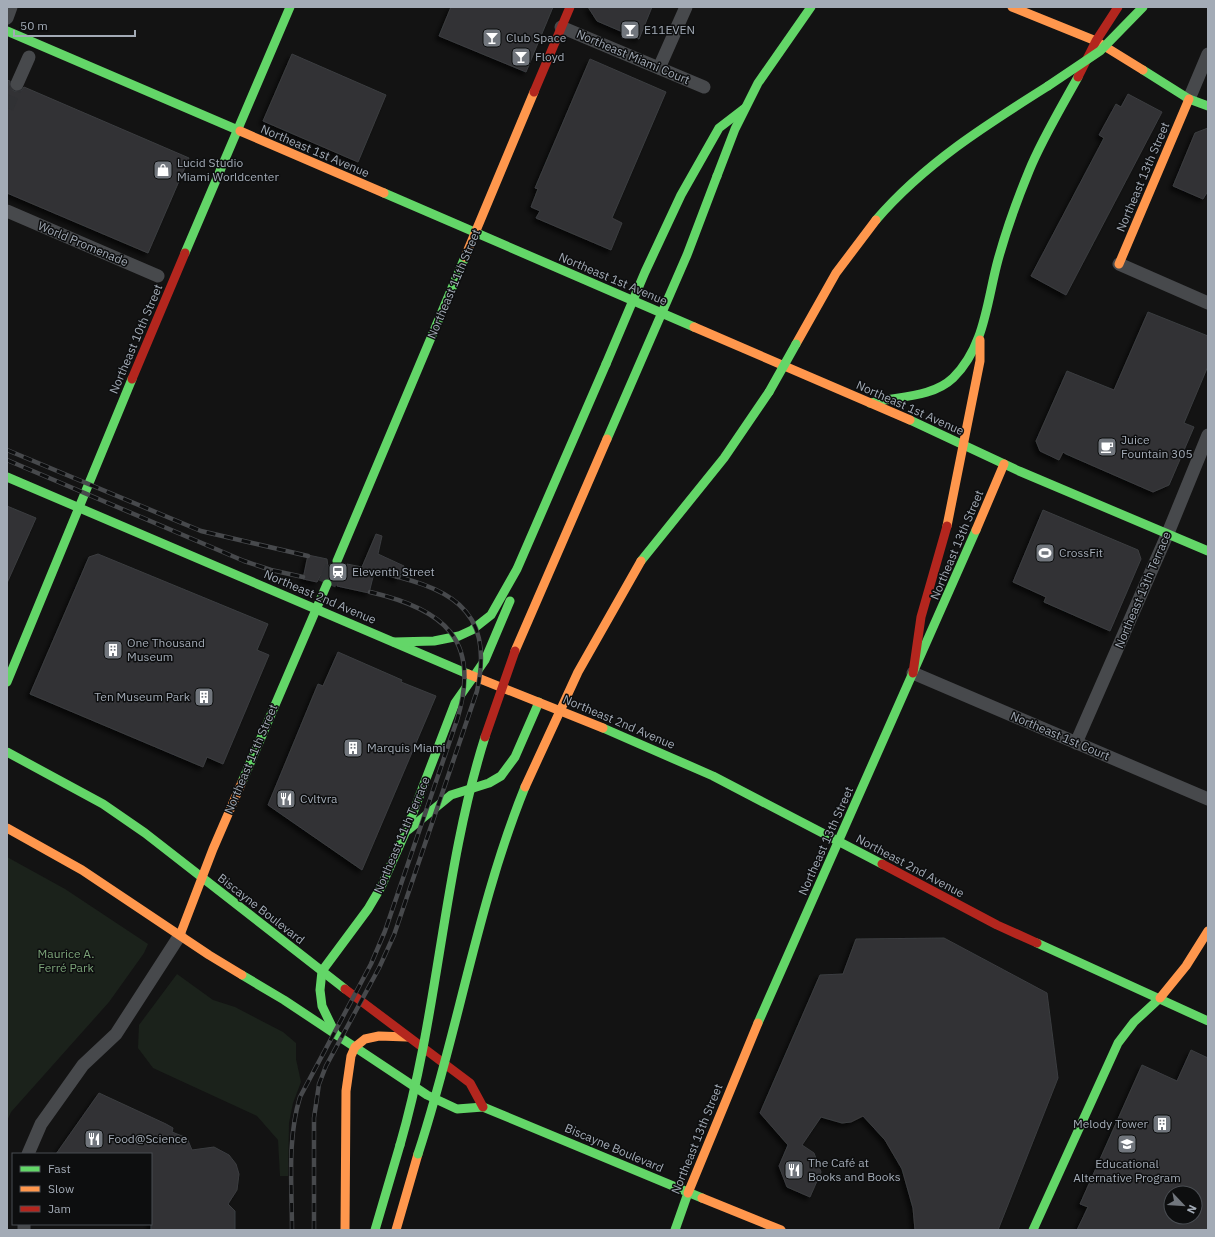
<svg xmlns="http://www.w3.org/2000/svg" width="1215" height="1237" viewBox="0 0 1215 1237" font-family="'IBM Plex Sans',sans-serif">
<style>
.green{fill:#1b221b}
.building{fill:#323234;stroke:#3b3d40;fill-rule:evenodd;filter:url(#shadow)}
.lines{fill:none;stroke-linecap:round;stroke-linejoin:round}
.street-tunnel{stroke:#303134;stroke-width:13;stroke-dasharray:13 6;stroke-linecap:butt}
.secondary-tunnel{stroke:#303134;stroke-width:18;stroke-dasharray:18 9;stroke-linecap:butt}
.street{stroke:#47494c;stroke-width:13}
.fast{stroke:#63d668;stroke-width:9}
.slow{stroke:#ff974d;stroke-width:9}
.jam{stroke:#b3261e;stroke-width:9}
.rail-casing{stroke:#47494c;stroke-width:4.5}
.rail{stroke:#0d0e0f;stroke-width:3;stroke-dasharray:9;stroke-linecap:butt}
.fast-bridge{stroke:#63d668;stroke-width:9}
.slow-bridge{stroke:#ff974d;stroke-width:9}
.jam-bridge{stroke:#b3261e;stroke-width:9}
.labels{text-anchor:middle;stroke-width:3;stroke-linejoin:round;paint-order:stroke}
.poi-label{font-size:12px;fill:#a3abb6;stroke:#0d0e0f;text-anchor:start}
.street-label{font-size:12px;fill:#a3abb6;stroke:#0d0e0f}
.park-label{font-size:12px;fill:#7ba378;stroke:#0d0e0f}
</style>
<defs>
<filter id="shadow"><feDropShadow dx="-3.5" dy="3.5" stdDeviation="2" flood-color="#0009"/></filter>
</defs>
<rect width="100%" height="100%" fill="#131313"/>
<!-- green -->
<g class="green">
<path d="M7,857L65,889L148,944L144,953L109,1002L11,1112L7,1121Z"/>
<path d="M177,974L213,1000L235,1007L283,1032L296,1043V1059L301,1082L293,1103L289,1123L288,1176H280L278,1140L257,1116L153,1068L138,1048L139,1025Z"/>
</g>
<!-- building -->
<g class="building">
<path d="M451,7H553L526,72L439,36Z"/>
<path d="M588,7H652L639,39L597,21Z"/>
<path d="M292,54L386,95L358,162L263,121Z"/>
<path d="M590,59L666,92L612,218L622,223L611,250L536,218L540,211L531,207L538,189L535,188Z"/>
<path d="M7,80L10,81V88L14,91H21L24,87L189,158L148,253L7,193Z"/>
<path d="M1128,94L1162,112L1066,295L1031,276L1104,138L1099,135L1116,104L1121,107Z"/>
<path d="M1208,128V191L1203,199L1173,186L1195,133Z"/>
<path d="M1148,312L1208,336V366L1184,423L1194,427L1169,485L1153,492L1066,454L1063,452L1059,460L1040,451L1036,441L1067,371L1114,390Z"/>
<path d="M7,506L36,518L7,583Z"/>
<path d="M1043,510L1138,550L1141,559L1110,631L1044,602L1046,597L1013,582Z"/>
<path d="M376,534L382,536L378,554L404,566L398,579L375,569L369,593L337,586L336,578L331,574L321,575L317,582L303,579L308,555L327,559L328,567L333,571L343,570L347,564L362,567Z"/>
<path d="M98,554L268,624L257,650L269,655L223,764L207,757L203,767L30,694L89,557Z"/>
<path d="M338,652L402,680L401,682L436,696L362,870L268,805L318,684L323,686Z"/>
<path d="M944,938L1047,993L1058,1078L998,1230H915L913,1208L902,1169L885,1140L863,1116L851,1122L842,1123L821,1117L802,1145L814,1153L821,1172L810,1197L787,1187L779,1166L788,1145L760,1113L820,975L843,974L856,939Z"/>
<path d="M1191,1050L1208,1058V1230H1077L1088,1207L1080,1204L1142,1065L1177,1081ZM1171,1193H1195V1217H1171Z"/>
<path d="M99,1093L166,1124L173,1128L172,1132L187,1138L192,1150L214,1147L229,1155L236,1164L239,1174L237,1190L228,1204L235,1211V1230H151V1154H56Z"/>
</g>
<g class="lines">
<!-- street-tunnel -->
<path class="street-tunnel" d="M7,108L17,84"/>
<!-- secondary-tunnel -->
<path class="secondary-tunnel" d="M327,584L337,561"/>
<!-- street -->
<g class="street">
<path d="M7,18L11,7"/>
<path d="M561,27L704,87"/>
<path d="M659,68L686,7"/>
<path d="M17,84L29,57"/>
<path d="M1189,99L1208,54"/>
<path d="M7,211L158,276"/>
<path d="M1119,264L1208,303"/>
<path d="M913,673L1208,799"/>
<path d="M1076,743L1168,533L1208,435"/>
<path d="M28,1154L41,1124L51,1110L83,1065L116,1034L180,935"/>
<path d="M24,1230V1224"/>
</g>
<!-- fast -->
<g class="fast">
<path d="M7,31L240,131"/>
<path d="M1143,70L1189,99L1208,106"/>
<path d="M717,176L735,129L758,83L811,7"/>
<path d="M384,193L694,327"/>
<path d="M876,220C924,164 986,125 1048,86"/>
<path d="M185,253L290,7"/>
<path d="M870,403C897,396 932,398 953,378C985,347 987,300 998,260C1006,231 1017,200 1029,171C1041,141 1062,106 1078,77"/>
<path d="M910,420L1019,471L1208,551"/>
<path d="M7,477L468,674"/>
<path d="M337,561L465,257"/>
<path d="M641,561L724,458L769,392"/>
<path d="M394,642L434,641L459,636L472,630L491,615L517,569L606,364"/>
<path d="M474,676L485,660L510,601"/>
<path d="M7,682L132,379"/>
<path d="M603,728L713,776L882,864"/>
<path d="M7,752L103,804L145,833L345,989"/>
<path d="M242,782L327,584"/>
<path d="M408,830L451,795L489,783L501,776L515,757L539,702"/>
<path d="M1037,943L1208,1021"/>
<path d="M242,975L284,1000L427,1095L457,1109L483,1107L702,1198"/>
<path d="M758,1023L976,530"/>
<path d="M335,1033L322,1006L320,990L322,971L368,909L381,887L406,831L455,703L474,676"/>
<path d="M375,1230L400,1145"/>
<path d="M675,1230L688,1193"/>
<path d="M1033,1230L1118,1043L1134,1022L1160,998"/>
</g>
<!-- slow -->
<g class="slow">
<path d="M1012,7L1096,41L1143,70"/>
<path d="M240,131L384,193"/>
<path d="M465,257L534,92"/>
<path d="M1119,264L1189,99"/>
<path d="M694,327L910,420"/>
<path d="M796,344L836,273L876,220"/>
<path d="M947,526L980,361V340"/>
<path d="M976,530L1004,464"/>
<path d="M468,674L603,728"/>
<path d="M7,828L82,870L209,955L242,975"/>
<path d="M180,935L213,849L242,782"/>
<path d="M1160,998L1186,966L1208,931"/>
<path d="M688,1193L758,1023"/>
<path d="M702,1198L781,1230"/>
<path d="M345,1230L346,1091L351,1056L355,1047L365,1039L379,1036L407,1037"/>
<path d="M396,1230L418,1154"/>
</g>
<!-- jam -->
<g class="jam">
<path d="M1078,77L1096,41L1118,7"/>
<path d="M534,92L570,7"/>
<path d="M132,379L185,253"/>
<path d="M913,673L921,617L947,526"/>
<path d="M882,864L997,925L1037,943"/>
<path d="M345,989L470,1083L483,1107"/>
</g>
<defs>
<g id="rail">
<path d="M7,450L201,531L308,556"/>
<path d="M7,460L244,561L271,570L303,577"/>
<path d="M292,1230C292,1186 287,1139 300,1097L371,964L385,931L457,720C482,639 443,609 370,592"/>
<path d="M314,1230V1118L319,1084L326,1066L379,968L394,935L477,691C496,605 445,587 374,571"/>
</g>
</defs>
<!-- rail casing -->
<use href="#rail" class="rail-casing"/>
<!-- rail -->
<use href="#rail" class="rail"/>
<!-- fast-bridge -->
<g class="fast-bridge">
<path d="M1048,86L1100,51L1143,7"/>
<path d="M606,364L645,272L681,195L719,128L745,108"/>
<path d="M769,392L796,344"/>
<path d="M607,439L687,255L717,176"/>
<path d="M400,1145C439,1011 443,870 485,737"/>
<path d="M418,1154C458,1033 477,905 525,787"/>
</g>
<!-- slow-bridge -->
<g class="slow-bridge">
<path d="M515,651L607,439"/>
<path d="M525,787L578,672L641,561"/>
</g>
<!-- jam-bridge -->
<path class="jam-bridge" d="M485,737L515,651"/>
</g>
<!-- icons -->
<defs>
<symbol id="bar-square" viewBox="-11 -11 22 22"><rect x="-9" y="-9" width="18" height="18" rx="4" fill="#71767d" stroke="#0d0e0f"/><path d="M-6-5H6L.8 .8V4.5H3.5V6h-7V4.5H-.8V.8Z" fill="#fff"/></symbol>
<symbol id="shop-square" viewBox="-11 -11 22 22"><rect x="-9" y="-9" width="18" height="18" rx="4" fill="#71767d" stroke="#0d0e0f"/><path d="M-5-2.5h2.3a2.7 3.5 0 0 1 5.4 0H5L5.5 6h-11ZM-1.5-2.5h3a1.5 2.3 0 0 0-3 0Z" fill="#fff"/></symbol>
<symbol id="cafe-square" viewBox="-11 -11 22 22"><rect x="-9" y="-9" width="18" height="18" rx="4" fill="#71767d" stroke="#0d0e0f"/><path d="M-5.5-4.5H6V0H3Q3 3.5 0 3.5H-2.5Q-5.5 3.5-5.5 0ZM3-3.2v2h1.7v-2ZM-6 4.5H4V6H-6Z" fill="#fff"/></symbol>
<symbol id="stadium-square" viewBox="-11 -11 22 22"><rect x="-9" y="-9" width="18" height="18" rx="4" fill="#71767d" stroke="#0d0e0f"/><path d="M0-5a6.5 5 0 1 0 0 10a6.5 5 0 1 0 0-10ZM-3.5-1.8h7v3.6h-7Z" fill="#fff"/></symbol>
<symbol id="station-square" viewBox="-11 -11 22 22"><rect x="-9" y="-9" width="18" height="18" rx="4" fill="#71767d" stroke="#0d0e0f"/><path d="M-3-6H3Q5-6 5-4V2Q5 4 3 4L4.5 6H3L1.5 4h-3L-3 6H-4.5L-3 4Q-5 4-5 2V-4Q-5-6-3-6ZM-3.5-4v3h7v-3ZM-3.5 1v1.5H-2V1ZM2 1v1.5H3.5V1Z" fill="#fff"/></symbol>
<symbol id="building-square" viewBox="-11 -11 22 22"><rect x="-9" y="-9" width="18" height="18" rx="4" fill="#71767d" stroke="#0d0e0f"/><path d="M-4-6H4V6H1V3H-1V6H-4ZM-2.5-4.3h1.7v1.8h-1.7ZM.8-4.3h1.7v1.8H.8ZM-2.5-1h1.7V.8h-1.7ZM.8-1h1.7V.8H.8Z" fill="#fff"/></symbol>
<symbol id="restaurant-square" viewBox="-11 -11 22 22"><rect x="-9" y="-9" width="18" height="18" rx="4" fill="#71767d" stroke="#0d0e0f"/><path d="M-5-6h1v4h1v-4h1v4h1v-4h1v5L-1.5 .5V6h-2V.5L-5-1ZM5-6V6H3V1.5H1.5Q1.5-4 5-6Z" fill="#fff"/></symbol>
<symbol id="school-square" viewBox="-11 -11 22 22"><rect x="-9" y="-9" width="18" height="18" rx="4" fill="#71767d" stroke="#0d0e0f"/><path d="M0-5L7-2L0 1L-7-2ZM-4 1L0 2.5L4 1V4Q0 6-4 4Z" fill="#fff"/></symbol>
</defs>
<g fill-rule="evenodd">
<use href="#bar-square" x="619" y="19" width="22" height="22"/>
<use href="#bar-square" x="481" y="27" width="22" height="22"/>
<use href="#bar-square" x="510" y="46" width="22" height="22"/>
<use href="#shop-square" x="152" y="159" width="22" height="22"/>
<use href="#cafe-square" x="1096" y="436" width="22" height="22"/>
<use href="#stadium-square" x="1034" y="542" width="22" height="22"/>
<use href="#station-square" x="327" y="561" width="22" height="22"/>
<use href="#building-square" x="102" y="639" width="22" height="22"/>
<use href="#building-square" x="193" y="686" width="22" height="22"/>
<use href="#building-square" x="342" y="737" width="22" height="22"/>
<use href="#restaurant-square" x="275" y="788" width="22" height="22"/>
<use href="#building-square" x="1151" y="1113" width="22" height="22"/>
<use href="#restaurant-square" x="83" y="1128" width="22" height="22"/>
<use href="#school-square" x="1116" y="1133" width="22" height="22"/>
<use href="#restaurant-square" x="783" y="1159" width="22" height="22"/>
</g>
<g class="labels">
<!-- poi labels -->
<g class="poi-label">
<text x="644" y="34">E11EVEN</text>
<text x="506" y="42">Club Space</text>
<text x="535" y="61">Floyd</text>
<text x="177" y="167">Lucid Studio<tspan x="177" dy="14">Miami Worldcenter</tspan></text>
<text x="1121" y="444">Juice<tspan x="1121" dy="14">Fountain 305</tspan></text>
<text x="1059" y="557">CrossFit</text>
<text x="352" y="576">Eleventh Street</text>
<text x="127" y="647">One Thousand<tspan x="127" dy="14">Museum</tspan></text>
<text x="190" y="701" text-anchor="end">Ten Museum Park</text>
<text x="367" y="752">Marquis Miami</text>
<text x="300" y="803">Cvltvra</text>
<text x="1148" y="1128" text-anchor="end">Melody Tower</text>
<text x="108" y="1143">Food@Science</text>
<text x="808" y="1167">The Café at<tspan x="808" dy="14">Books and Books</tspan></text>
<text x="1127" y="1168" text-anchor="middle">Educational<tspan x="1127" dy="14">Alternative Program</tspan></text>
</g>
<!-- street labels -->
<g class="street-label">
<text transform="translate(633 57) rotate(23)" y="4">Northeast Miami Court</text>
<text transform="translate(315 151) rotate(23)" y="4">Northeast 1st Avenue</text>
<text transform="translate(1143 177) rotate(-67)" y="4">Northeast 13th Street</text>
<text transform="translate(83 244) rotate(23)" y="4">World Promenade</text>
<text transform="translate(613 279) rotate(23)" y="4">Northeast 1st Avenue</text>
<text transform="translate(454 284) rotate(-67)" y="4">Northeast 11th Street</text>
<text transform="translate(136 339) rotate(-67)" y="4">Northeast 10th Street</text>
<text transform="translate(910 408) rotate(24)" y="4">Northeast 1st Avenue</text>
<text transform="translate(957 545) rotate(-67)" y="4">Northeast 13th Street</text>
<text transform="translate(1143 590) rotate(-67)" y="4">Northeast 13th Terrace</text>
<text transform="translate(320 597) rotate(23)" y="4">Northeast 2nd Avenue</text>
<text transform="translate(619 722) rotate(23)" y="4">Northeast 2nd Avenue</text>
<text transform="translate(1060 736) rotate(23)" y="4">Northeast 1st Court</text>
<text transform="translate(251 759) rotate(-67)" y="4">Northeast 11th Street</text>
<text transform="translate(402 835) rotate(-67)" y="4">Northeast 11th Terrace</text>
<text transform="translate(826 841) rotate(-66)" y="4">Northeast 13th Street</text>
<text transform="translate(910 866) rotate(28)" y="4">Northeast 2nd Avenue</text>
<text transform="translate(261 909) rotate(38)" y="4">Biscayne Boulevard</text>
<text transform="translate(697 1139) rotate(-68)" y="4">Northeast 13th Street</text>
<text transform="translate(614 1148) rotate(23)" y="4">Biscayne Boulevard</text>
</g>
<!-- park labels -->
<g class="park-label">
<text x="66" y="958">Maurice A.<tspan x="66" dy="14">Ferré Park</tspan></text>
</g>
</g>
<!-- border -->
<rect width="1215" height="1237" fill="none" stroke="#a3abb6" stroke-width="16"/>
<!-- legend -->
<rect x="12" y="1153" width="140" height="72" fill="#0d0e0f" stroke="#494d52"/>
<rect x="20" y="1166" width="20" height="6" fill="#63d668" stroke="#494d52"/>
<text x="48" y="1173" font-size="12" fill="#a3abb6">Fast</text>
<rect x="20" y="1186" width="20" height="6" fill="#ff974d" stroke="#494d52"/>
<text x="48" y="1193" font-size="12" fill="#a3abb6">Slow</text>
<rect x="20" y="1206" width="20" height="6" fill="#b3261e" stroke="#494d52"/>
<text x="48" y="1213" font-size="12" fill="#a3abb6">Jam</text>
<!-- north arrow -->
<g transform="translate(1183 1205) rotate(115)"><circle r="19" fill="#0d0e0f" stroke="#494d52"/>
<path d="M0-3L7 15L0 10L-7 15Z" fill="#71767d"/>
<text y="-6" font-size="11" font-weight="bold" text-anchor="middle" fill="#a3abb6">N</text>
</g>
<!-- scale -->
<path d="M14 30v6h121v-6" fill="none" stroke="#a3abb6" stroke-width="2"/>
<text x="20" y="30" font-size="12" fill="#a3abb6" stroke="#0d0e0f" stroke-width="3" paint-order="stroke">50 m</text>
</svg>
